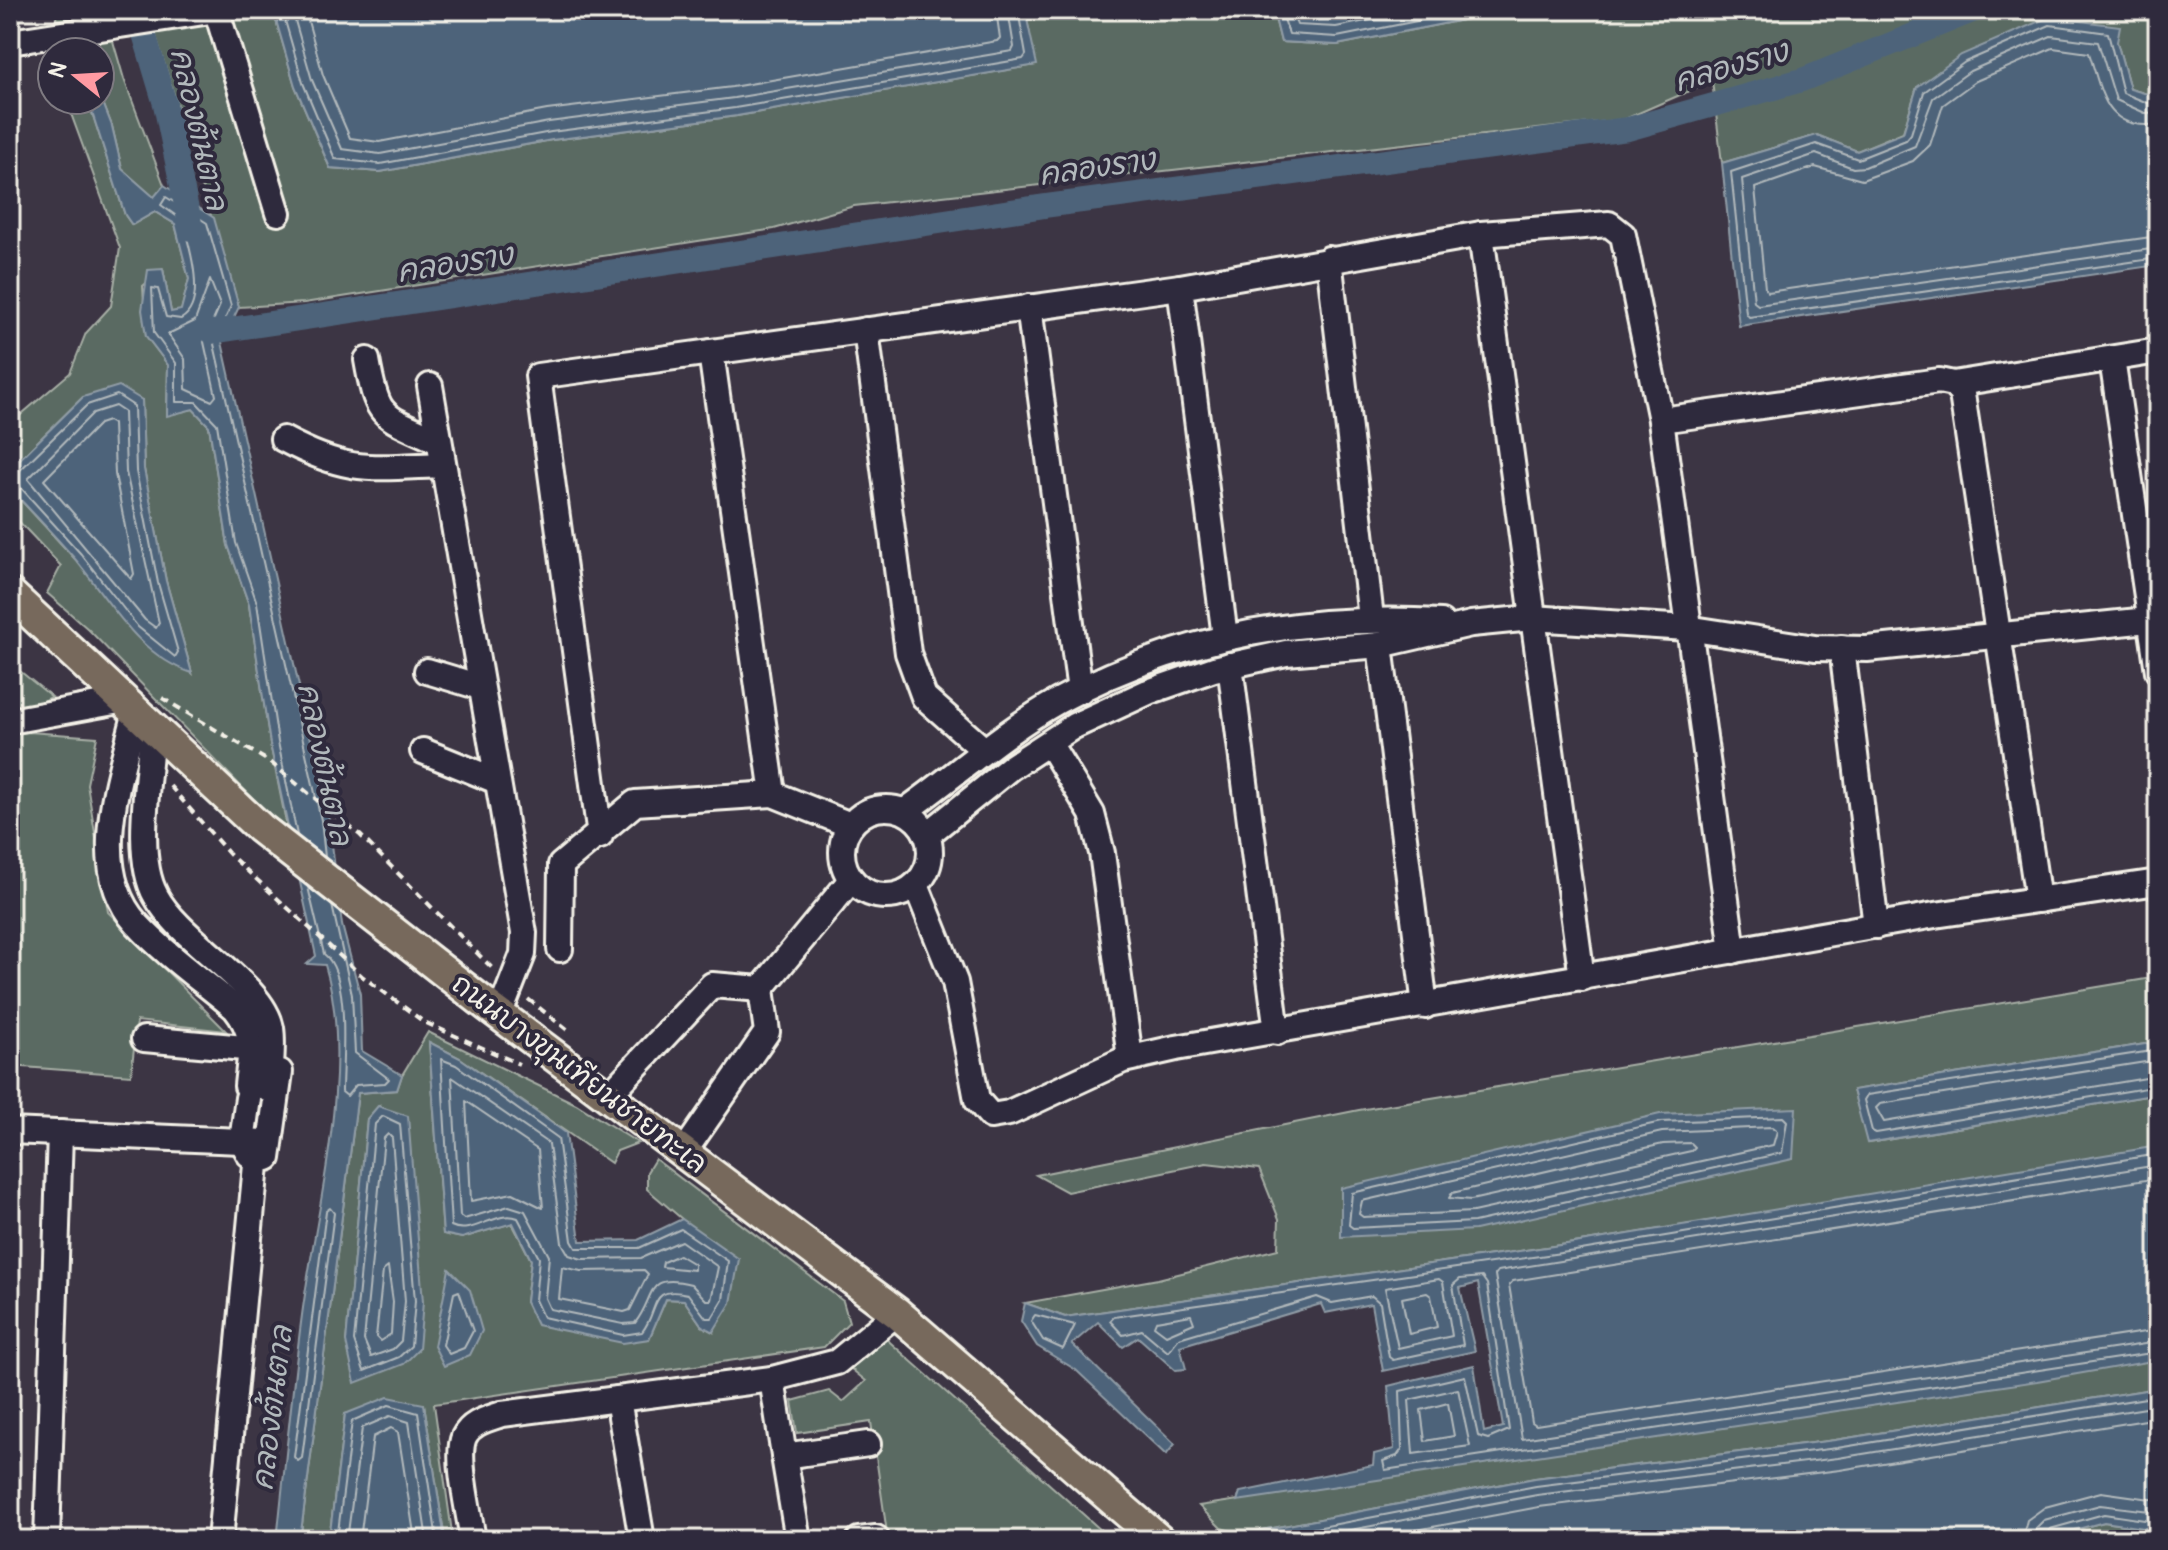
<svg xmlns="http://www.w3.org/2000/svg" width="2168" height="1550" viewBox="0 0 2168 1550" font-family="Pangolin,'Playpen Sans Thai',sans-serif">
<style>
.green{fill:#5a6b62;stroke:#a7aea5;stroke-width:2;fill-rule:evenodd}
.water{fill:#4e647a;stroke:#909ca6;stroke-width:2}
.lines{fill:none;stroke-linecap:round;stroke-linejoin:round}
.shore{stroke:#b2b9bc;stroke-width:2}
.canal{stroke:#4e647a;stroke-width:24}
.minor-casing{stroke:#f4f1e8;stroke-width:30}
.major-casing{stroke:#f4f1e8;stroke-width:36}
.path{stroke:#f4f1e8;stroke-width:4;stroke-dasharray:8 6;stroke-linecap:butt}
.minor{stroke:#2f2a3d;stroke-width:24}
.major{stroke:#77695c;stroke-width:30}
.labels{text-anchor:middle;stroke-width:8;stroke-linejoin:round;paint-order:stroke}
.street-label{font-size:28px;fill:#f4f1e8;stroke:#2f2a3d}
.water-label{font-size:30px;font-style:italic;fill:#b2b9bc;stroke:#2f2a3d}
</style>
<rect width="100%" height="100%" fill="#3c3544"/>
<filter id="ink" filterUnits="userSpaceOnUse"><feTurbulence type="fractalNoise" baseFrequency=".0125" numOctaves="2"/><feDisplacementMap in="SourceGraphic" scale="16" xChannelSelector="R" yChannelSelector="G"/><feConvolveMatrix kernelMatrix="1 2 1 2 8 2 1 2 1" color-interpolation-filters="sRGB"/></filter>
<g filter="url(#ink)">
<!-- green -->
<g class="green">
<path d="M58,10H104L124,79L164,185L154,198L122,169L112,126L100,95V52H52V64L47,54Z"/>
<path d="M148,10H273L295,86L330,168L380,172L552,140L737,116L1036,65L1025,10H1273L1281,42L1337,45L1513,10H2158V92L2151,95L2130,89L2117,42L1917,87L1903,132L1857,151L1817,135L1722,163L1712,81L1625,119L854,206L774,229L304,303L239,307Z"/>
<path d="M66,100H88L125,215L132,225L155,212L175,224L189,279L181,311L171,312L163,269L143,286L146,336L168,365L167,415L193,409L209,426L228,545L249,605L270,743L287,827L267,813L88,629L47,593L61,566L10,512V483L16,495L75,559L192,673L166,581L144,469L142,400L83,397L10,469V424L70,373L86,333L111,306L120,248Z"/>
<path d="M10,663L52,697L10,715Z"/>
<path d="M29,732L97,737L87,784L108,912L226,1031L137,1021L131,1075L10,1066V734Z"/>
<path d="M2158,977V1042L1853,1090L1868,1143L2158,1094V1146L2150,1149L1574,1243L1065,1317L1025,1303L1158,1279L1278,1249L1279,1219L1259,1169L1206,1163L1067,1192L1036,1175L1359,1110Z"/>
<path d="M428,1032L576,1104L638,1143L617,1151L611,1163L460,1058L429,1042L443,1234L462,1238L512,1223L531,1260L526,1302L649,1339L666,1299L684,1300L702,1326L713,1332L682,1219L647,1189V1172L655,1159L843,1301L849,1322L824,1347L434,1404L453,1540H445L424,1404L345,1414L329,1540H300L358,1093L397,1090L402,1075ZM379,1106L346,1342L367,1119Z"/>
<path d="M883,1336L1112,1540H888L871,1422L797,1433L792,1401L829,1391L843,1402L866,1381L850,1368Z"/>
<path d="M2158,1360V1388L1835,1440L1535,1478L1241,1534L1221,1528L1199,1506Z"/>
<path d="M2104,1522L2158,1530V1540H2036Z"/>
</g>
<!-- water -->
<g class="water">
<path d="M273,10H1025L1037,65L737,116L552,140L380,172L330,168L295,86Z"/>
<path d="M1273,10H1513L1337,45L1281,42Z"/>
<path d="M2049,17L2120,26L2117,42L2130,89L2151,95L2158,92V265L1739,326L1722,163L1817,135L1857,151L1903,133L1917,87L1961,55Z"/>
<path d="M100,95L112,126L122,169L154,197L164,185L214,218L239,307L222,342L329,820L342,925L360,994L362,1051L402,1075L397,1090L358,1093L300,1540H277C285,1465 292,1390 302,1315C316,1210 356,1067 325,965L307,964L316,956L270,744L249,605L228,545L209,426L193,409L167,416L168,365L146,336L142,310L148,270L163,269L171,312L181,310L189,279L175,224L155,212L132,225L125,215L88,100H100Z"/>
<path d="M119,386L142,400L144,469L166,581L192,673C138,656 110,601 75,559C56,537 36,516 16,495L10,483V469L83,397Z"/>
<path d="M429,1042L460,1058L566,1133L580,1241L638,1240L682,1219L739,1259L731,1303L713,1332L702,1326L684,1300L666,1299L649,1339L623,1343L537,1325L526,1302L531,1260L513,1223L462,1238L443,1234Z"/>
<path d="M2158,1042V1094L1867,1143L1853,1090Z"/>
<path d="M378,1106L408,1116L423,1302L419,1349L404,1364L355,1383L346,1342L367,1119Z"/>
<path d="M1796,1108L1793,1159L1475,1230L1341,1237V1188L1660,1114Z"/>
<path d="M2158,1146V1360L2037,1381L1237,1501L1240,1492L1373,1465L1374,1454L1394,1449L1388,1386L1474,1365L1484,1432L1503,1427L1478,1283L1460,1288L1475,1351L1383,1371L1371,1304L1325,1313L1321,1304L1180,1346L1186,1369L1175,1370L1138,1337L1123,1347L1098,1322L1072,1344L1175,1444L1166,1455L1076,1370L1037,1346L1021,1321L1025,1303L1065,1317L1574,1243Z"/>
<path d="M449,1269L470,1290L482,1331L470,1355L444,1366L434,1346Z"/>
<path d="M2158,1388V1530L2104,1522L2036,1540H1249L1241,1534L1535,1478L1835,1440Z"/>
<path d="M388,1397L424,1404L445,1540H329L345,1414Z"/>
</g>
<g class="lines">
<!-- shore -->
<g class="shore">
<path d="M282,10L303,83L335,159L380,164L551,132L735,108L1023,59L1026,55L1018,10"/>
<path d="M292,10L312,80L342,149L380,154L549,122L734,98L1012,51L1014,47L1008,10"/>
<path d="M305,10L323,75L350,138L379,142L547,110L732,87L997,41L1000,38L996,10"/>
<path d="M1281,10L1289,34L1337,37L1472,10"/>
<path d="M1291,10L1297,25L1336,27L1421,10"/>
<path d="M2158,101L2148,103L2123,93L2108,33L2050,25L1965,62L1924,92L1911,134L1906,140L1858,159L1816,144L1731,172L1746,313L1749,317L2158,258"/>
<path d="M2158,112L2145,113L2116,100L2098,42L2051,36L1970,71L1933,98L1915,146L1865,167L1853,168L1816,154L1742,179L1754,302L1758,305L2158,248"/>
<path d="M2158,124C2104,132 2102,91 2089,53L2053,48L1976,81L1943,105L1930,145L1913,161L1862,180L1815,167L1755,188L1765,288L1768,292L2158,236"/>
<path d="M210,280L220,305L204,342L216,396L212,401L186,389L185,359L168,334L195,321Z"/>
<path d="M117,395L134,406L136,471L158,583L178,652L175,657L138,627L81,554L12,478L87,405Z"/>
<path d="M115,406L124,412L126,472L159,623L156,628L145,620L28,479L93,413Z"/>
<path d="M108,421L113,424L115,474L134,574L131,579L44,480L99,424Z"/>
<path d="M297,835L278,742L257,603L236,543L217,424L196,402H176V363L154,333L152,288L158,289L166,317L181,319C208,304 189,244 182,220L161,205L166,197L207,223L231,306L214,344L321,820L325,857"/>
<path d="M308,887L324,954C351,975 342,1059 342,1092L347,1096L356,1085L385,1083L389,1079L355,1053L352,995L332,905"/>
<path d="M2158,1050L1867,1095L1864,1100L1872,1131L1876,1133L2158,1086"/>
<path d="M441,1059L456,1065L558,1138L572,1241L576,1248H639L681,1229L728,1261L723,1300L712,1318H706L688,1294C648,1285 660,1309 642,1332L623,1335L543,1317L535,1300L539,1258L518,1218C497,1209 472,1237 451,1226Z"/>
<path d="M2158,1060L1880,1104L1876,1108L1884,1122L2158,1076"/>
<path d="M452,1077L549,1144L562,1243L569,1255L582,1259L641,1258L681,1241L718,1267L711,1300H706L691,1284C644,1272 656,1297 635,1323L623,1324L550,1309L545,1298L549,1256L525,1211L509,1206L464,1219L460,1216Z"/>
<path d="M466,1101L538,1150L543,1208L513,1193L471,1201Z"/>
<path d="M383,1116L400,1124L415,1301L411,1346L399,1357L364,1371L354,1341L375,1124Z"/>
<path d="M1783,1117L1787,1121L1782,1153L1474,1222L1353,1228L1349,1225L1352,1193L1661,1122Z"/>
<path d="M1772,1127L1777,1131L1773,1145L1473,1212L1363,1217L1359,1214L1362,1201L1662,1132Z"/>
<path d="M388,1134L392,1138L405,1301L401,1341L393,1349L371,1357L364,1340L384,1138Z"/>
<path d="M1691,1143L1695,1147L1691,1151L1471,1200L1449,1198L1452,1193L1663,1144Z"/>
<path d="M2158,1154L1575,1251L1114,1317L1110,1321L1123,1335L1142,1330L1168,1352L1179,1338L1317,1297L1332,1303L1372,1296L1380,1303L1389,1357L1393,1360L1463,1345L1453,1285L1460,1279L1482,1277L1487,1284L1509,1430L1488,1439L1478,1436L1465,1376L1400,1391L1402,1449L1397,1456L1383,1461L1385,1470L2158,1352"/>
<path d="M2158,1165L1498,1271L1495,1275L1522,1439L2158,1342"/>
<path d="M2158,1178L1513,1281L1509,1285L1532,1422L1536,1425L2158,1330"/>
<path d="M330,1208L334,1213L302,1458L298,1461L294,1457L326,1211Z"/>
<path d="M679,1255L694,1264V1270L662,1267L663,1262Z"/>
<path d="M388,1267L393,1302L391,1334L380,1341L376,1337L383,1271Z"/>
<path d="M562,1267L581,1271L644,1270L648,1274L630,1310L624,1312L559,1299Z"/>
<path d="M1439,1279L1443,1282L1452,1336L1398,1348L1385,1288Z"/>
<path d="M459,1291L473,1331L464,1348L449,1354L443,1345L454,1293Z"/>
<path d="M1427,1293L1431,1296L1437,1327L1409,1334L1402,1298Z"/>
<path d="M1035,1315L1075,1325L1063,1349L1043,1340L1031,1321Z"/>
<path d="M1191,1315L1194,1323L1166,1335L1154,1326L1156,1321Z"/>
<path d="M1458,1389L1470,1446L1413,1454L1409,1400Z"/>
<path d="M1448,1403L1454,1436L1425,1441L1421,1410Z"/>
<path d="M337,1540L352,1421L389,1405L418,1413L437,1540"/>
<path d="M347,1540L362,1428L390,1416L409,1422L427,1540"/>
<path d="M360,1540L373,1437L391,1428L398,1432L415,1540"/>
<path d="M1253,1540L1536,1486L1837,1448L2158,1396"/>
<path d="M1297,1540L1537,1495L1838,1458L2158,1406"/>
<path d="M1363,1540L1539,1507L1840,1470L2158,1418"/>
<path d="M2022,1540L2027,1520L2045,1507L2101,1492L2158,1500"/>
<path d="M2034,1540L2036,1528L2044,1520L2100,1505L2158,1512"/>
<path d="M2044,1540L2050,1529L2104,1514L2158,1522"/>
</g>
<!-- canal -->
<g class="canal">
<path d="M137,10L165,104L191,229"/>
<path d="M212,332L1045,206L1628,129L1802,80L1975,10"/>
</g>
<defs>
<g id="minor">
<path d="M217,12L278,213"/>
<path d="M10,42L217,10"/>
<path d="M1481,234L1582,978"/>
<path d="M1329,259L1371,618"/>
<path d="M1029,307L1080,691"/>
<path d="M866,330L908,653L924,697L984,750"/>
<path d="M711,352L773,794"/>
<path d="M2112,359L2158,671"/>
<path d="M367,360C378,423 383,414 438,441"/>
<path d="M1953,384L2158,351"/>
<path d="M430,386L524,933L523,954L500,1013"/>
<path d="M1661,420L1939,381L1953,384L1962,394L2038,900"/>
<path d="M283,439C349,474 370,468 442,465"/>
<path d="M1225,637L1180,287L1481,234L1609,224L1623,235L1661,420L1733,951"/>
<path d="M1380,645L1425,1006"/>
<path d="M1842,648L1876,926"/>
<path d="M1230,665L1277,1032"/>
<path d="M427,671L480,687"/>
<path d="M136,711C121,775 85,867 137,924C166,955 203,981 235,1008C257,1035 250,1053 247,1086"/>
<path d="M10,721L125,700"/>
<path d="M152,727C150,774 133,855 156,896C180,941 263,984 271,1028C274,1048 270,1070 269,1090"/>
<path d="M1049,743L1092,814L1102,853L1130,1058"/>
<path d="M423,751L497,781"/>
<circle cx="886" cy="852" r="44"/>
<path d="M905,811C956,775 1003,732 1058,701C1177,636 1308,614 1441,622"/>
<path d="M927,835L1010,768L1074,726L1148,692L1214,669L1286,653L1380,645L1471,624L1532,618L1687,628L1815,648L1867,649L2158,619"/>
<path d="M600,836L538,376L1180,287"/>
<path d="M916,885L955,982L977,1100L991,1116L1009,1113L1123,1060L1176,1048L1935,915L2158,882"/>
<path d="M560,949L561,865L635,803L773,794L850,825"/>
<path d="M144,1039L266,1050"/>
<path d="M608,1096L712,985L761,989"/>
<path d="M248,1098L242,1141L249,1154"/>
<path d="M10,1131L264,1142"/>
<path d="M684,1152L767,1032L761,989L851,880"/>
<path d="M268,1158L280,1072"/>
<path d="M772,1379L784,1456L868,1444"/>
<path d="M618,1399L642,1540"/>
<path d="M784,1456L798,1540"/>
<path d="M47,1540L60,1133"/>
<path d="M220,1540L256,1165"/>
<path d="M473,1540C470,1517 455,1457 464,1437C471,1422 488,1419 502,1414L772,1379L837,1362L897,1313"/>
<path d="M859,1540L876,1538"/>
</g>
<path id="major" d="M10,594L260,828L488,1006L897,1313L1159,1540"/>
</defs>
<!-- minor casing -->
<use href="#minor" class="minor-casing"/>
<!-- major casing -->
<use href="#major" class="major-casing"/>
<!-- path -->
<g class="path">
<path d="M162,698L270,762L360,835L494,970"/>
<path d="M170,786L230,855L362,976L424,1022L519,1064"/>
<path d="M528,999L571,1033"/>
</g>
<!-- minor -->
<use href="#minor" class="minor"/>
<!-- major -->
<use href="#major" class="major"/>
</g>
</g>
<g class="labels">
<!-- street labels -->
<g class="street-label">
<text transform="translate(580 1073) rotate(37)" y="10">ถนนบางขุนเทียนชายทะเล</text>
</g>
<!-- water labels -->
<g class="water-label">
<text transform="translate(1731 66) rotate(-16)" y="10">คลองราง</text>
<text transform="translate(199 129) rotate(77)" y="10">คลองต้นตาล</text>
<text transform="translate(1097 167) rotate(-8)" y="10">คลองราง</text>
<text transform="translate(455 263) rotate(-9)" y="10">คลองราง</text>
<text transform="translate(325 764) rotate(78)" y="10">คลองต้นตาล</text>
<text transform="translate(272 1408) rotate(-83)" y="10">คลองต้นตาล</text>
</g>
</g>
<!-- margin -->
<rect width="2168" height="1550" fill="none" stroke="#2f2a3d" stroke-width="40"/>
<rect x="20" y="20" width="2128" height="1510" fill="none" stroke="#f4f1e8" stroke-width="3" filter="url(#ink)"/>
<!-- north arrow -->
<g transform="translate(76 76) rotate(288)"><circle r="38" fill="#2f2a3d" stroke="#7e7a81" stroke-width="2"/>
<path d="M0-6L14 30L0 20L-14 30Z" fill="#ff9aa2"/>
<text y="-12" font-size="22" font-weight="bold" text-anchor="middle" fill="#f4f1e8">N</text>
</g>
</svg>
